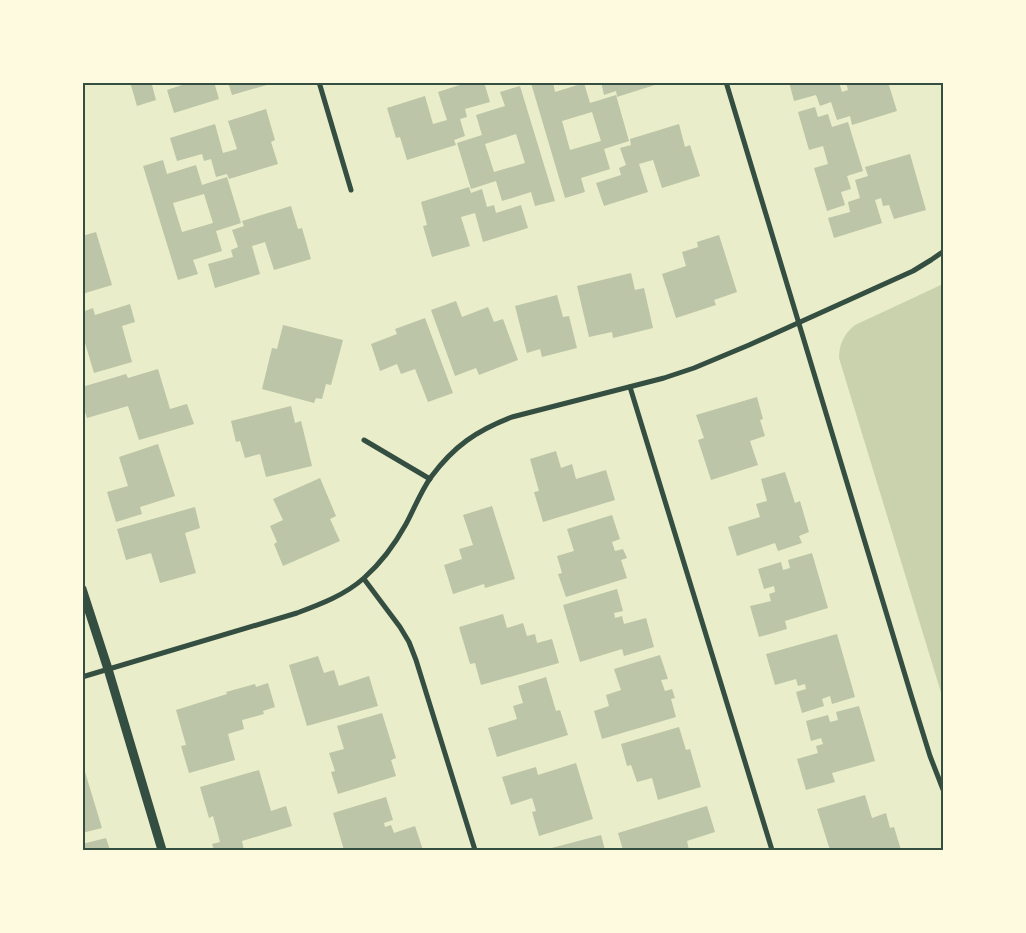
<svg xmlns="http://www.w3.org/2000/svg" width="1026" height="933" viewBox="0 0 1026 933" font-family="Poppins,sans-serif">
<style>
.green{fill:#cad2ad}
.building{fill:#bcc5a7;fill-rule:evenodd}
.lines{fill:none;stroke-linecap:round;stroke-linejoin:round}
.minor{stroke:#344e41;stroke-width:5}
.tertiary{stroke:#344e41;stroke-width:9}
.neatline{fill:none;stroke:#344e41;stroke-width:2}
</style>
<rect width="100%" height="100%" fill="#e9edc9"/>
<!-- green -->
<path class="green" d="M943,284V699L839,358C839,344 844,334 855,325Z"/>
<!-- building -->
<g class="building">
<path d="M130,82H159L152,85L156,100L137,106Z"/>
<path d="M191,82H214L219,99L174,113L167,90Z"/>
<path d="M228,82H270V84L232,95Z"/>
<path d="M469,82H484L490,102L465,109L467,117L460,119L465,136L454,140L456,145L407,160L400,137L396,138L387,108L425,96L433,124L447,120L438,92Z"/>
<path d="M534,82H553L555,92L584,83L590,103L616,95L629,141L604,149L610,169L581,178L585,192L565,198L531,83ZM592,112L601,141L570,150L562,121Z"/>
<path d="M601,82H661V83L617,97L616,91L604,95Z"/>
<path d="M789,82H839L842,92L848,90L846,82H888L897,111L852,125L850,116L837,120L831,102L820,106L816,95L794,101Z"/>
<path d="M520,86L555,201L535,206L531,192L502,201L496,181L471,189L457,143L482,135L476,115L505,106L500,92ZM516,134L525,163L494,172L485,144Z"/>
<path d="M815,107L818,117L828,114L832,127L848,122L863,171L847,176L851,189L841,192L845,205L827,211L814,168L828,164L823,146L809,150L798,112Z"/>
<path d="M266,109L275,140L271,142L278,164L229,179L227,174L216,177L211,159L204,161L202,154L177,161L170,138L215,124L223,153L237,149L228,121Z"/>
<path d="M679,124L685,147L690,145L700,176L662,188L653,160L639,164L648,192L604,206L596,183L621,175L619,168L626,165L620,148L631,145L630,139Z"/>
<path d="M910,154L926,210L894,219L889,205L883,206L881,198L875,200L882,223L834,238L828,218L850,212L848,202L860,198L855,180L868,176L865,167Z"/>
<path d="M163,160L167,174L196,165L202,185L227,177L241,223L216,231L222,251L193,260L198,274L178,280L143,166ZM204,194L213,223L182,232L173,203Z"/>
<path d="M469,187L471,193L482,189L487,207L494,205L496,213L521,205L528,228L483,242L475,213L461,217L470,246L432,257L423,226L427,225L421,202Z"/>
<path d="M291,206L298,229L302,228L311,259L274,270L265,242L252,246L260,274L215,288L208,264L233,257L231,250L238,247L232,230L244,226L242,221Z"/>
<path d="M96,232L112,285L82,294V236Z"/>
<path d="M719,235L737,292L714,300L716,305L676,318L662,274L686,266L682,252L698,247L697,242Z"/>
<path d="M631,273L635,290L644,288L653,328L613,338L612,332L589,337L577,286Z"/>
<path d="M557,295L563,317L569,316L577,348L542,357L540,349L527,353L515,306Z"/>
<path d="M456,301L462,317L488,307L494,322L503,319L518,360L479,375L476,368L455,376L431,310Z"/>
<path d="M130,304L135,322L122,326L132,362L94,373L85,343L82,344V312L93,308L95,315Z"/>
<path d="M425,318L453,393L428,402L415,369L401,374L397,364L380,371L371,344L397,334L395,329Z"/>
<path d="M283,325L343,340L331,385L326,384L322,399L316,398L314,403L262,389L272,348L277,349Z"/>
<path d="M158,369L170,409L187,404L194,424L139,440L128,406L87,418L82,403V387L126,374L128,378Z"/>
<path d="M757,397L763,419L760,420L765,436L750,441L758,465L711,480L698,440L704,438L696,415Z"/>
<path d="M291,406L295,423L301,421L312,466L266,477L260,454L245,458L240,441L236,442L231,421Z"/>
<path d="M158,444L175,496L140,507L142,514L116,522L107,492L128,486L119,457Z"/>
<path d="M556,451L561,468L572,464L576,479L606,470L615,500L543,522L534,492L539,491L530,459Z"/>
<path d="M785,472L795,503L800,501L809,532L799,536L802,543L778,551L775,543L737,556L728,527L760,517L756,504L767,501L761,479Z"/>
<path d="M320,478L336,516L330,519L340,541L283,566L274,544L277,542L270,526L283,520L273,499Z"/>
<path d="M492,506L515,579L485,588L484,584L453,594L444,565L462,559L459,549L473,545L463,515Z"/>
<path d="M195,507L200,528L185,533L196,573L160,583L151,553L126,560L117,529Z"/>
<path d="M612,515L620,539L612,542L615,551L623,549L627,558L621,560L627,578L566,597L558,574L562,573L557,556L574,551L567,529Z"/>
<path d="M812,553L828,608L785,621L787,629L759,637L750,606L771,601L769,594L775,592L774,586L764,589L758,569L781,562L783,570L790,568L788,560Z"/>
<path d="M617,589L623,611L614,613L615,618L622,616L624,624L646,618L654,647L624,656L622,649L580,662L563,605Z"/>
<path d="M503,614L507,628L523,623L527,636L535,634L537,643L552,639L559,663L481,685L475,663L470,664L459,627Z"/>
<path d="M837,634L855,697L832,704L830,696L822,699L824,706L802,713L796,692L806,689L805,684L798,686L796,679L775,685L766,654Z"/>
<path d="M660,655L668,679L661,680L665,691L672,689L675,698L671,699L676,717L602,739L594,711L609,706L606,695L621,690L614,669Z"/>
<path d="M318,656L324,673L334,670L339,686L369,676L378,706L307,726L289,665Z"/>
<path d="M546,677L556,711L560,710L568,735L497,757L488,728L517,719L513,706L523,703L518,686Z"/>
<path d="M268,683L275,707L263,711L264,714L242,720L244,729L228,734L235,760L189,773L181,746L186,745L176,710L227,694L226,692L255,684L256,687Z"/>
<path d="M859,706L875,761L832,773L835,782L806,790L797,759L818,753L816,746L823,744L821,738L811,741L806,721L828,715L830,722L838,720L836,712Z"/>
<path d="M382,713L396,758L391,760L396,776L338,794L331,772L335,771L329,753L344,749L337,726Z"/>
<path d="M679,727L686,750L690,749L701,787L658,800L652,778L637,782L631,765L627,766L621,744Z"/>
<path d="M82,762L102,828L82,833Z"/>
<path d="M576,763L593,819L539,836L532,812L536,811L532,798L511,805L502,777L536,767L538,775Z"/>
<path d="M259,770L271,811L286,806L292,826L242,841L244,850H214L212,844L220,842L213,816L209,818L200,787Z"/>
<path d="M865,795L872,818L886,813L890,828L894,827L901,850H830L817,809Z"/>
<path d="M386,797L393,820L384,823L385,827L391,825L394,833L415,826L423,850H344L333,813Z"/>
<path d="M707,806L715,832L687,841L689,850H623L618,833Z"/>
<path d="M601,835L605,850H544Z"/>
<path d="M106,838L110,850H82V844Z"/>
</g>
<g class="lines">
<!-- minor -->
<g class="minor">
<path d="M319,82L351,190"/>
<path d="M726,82L912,698L930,756L944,792"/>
<path d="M630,387L772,850"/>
<path d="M364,440L430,479"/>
<path d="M364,579L400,627L409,642L416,660L475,850"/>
<path d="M82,677L297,613C321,604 345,595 364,578C381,563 395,544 406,524C414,509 421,491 431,477C454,446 476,431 512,417L664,378L694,368L749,345L913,271L931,260L944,251"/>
</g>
<!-- tertiary -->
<path class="tertiary" d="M82,589L108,669L162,850"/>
</g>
<!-- border -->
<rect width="1026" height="933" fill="none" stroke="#fefae0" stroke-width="168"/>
<rect x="84" y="84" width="858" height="765" class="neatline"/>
</svg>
